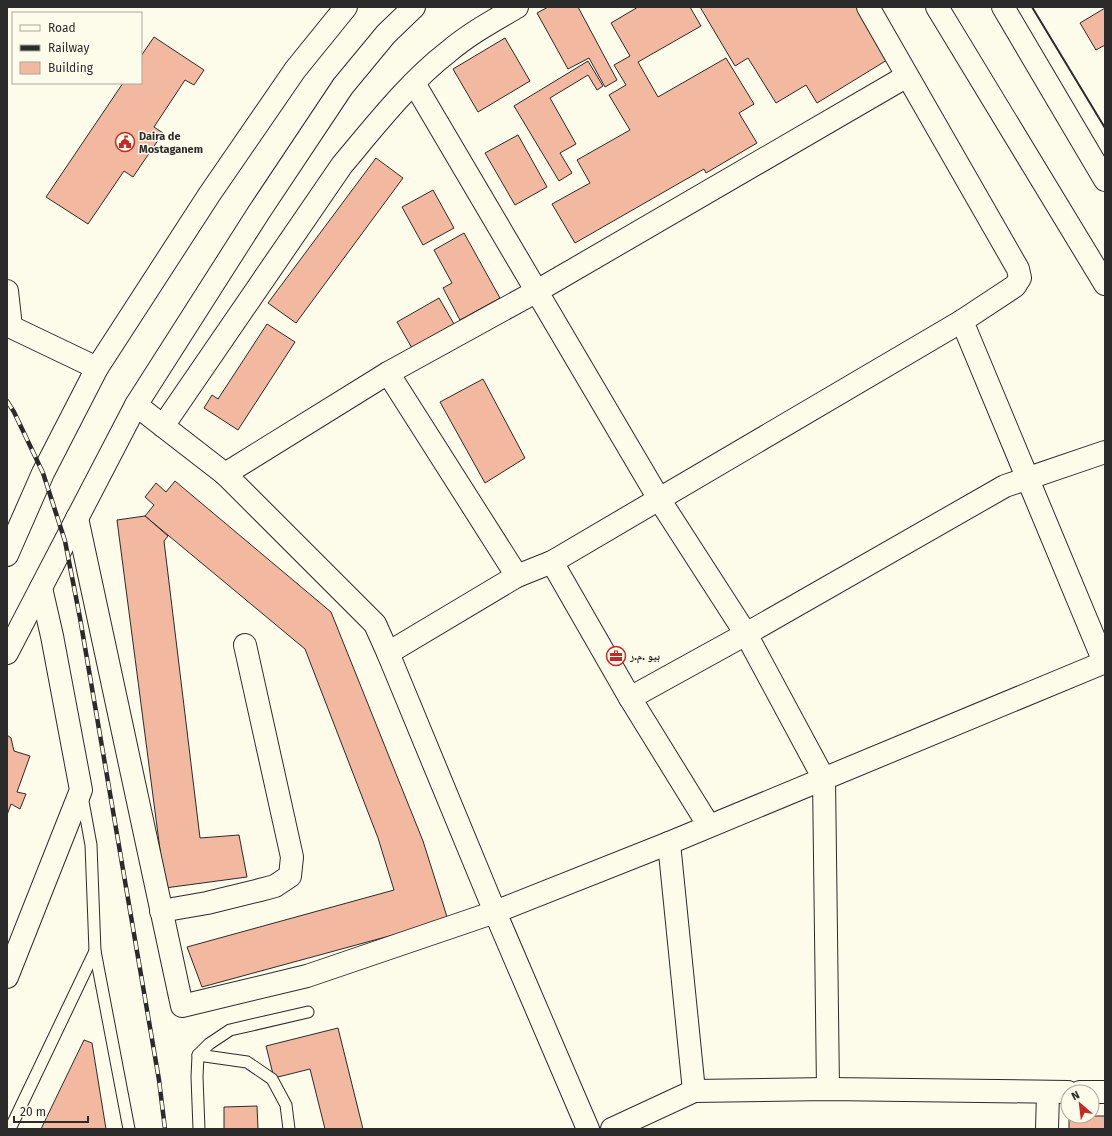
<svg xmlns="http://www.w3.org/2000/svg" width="1112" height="1136" viewBox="0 0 1112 1136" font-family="'Fira Sans','Noto Naskh Arabic',sans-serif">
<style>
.building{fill:#f2b8a0;stroke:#2b2b2b}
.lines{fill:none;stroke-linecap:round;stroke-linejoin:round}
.service-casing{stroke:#2b2b2b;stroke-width:13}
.minor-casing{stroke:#2b2b2b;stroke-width:24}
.secondary-casing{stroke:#2b2b2b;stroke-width:24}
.primary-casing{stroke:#2b2b2b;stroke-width:24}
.service{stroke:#fdfbea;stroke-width:11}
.minor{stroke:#fdfbea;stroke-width:22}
.secondary{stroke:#fdfbea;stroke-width:22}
.primary{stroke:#fdfbea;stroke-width:22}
.rail-casing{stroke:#2b2b2b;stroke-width:4.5}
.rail{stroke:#fdfbea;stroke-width:3;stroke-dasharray:9;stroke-linecap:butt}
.wall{stroke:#2b2b2b;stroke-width:2}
.labels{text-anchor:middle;stroke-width:3;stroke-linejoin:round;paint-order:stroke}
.poi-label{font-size:11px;font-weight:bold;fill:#2b2b2b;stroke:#fdfbea;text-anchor:start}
</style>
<rect width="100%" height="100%" fill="#fdfbea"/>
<!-- building -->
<g class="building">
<path d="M548,7H578L617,80L605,87L589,58L568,69L537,13Z"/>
<path d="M638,7H690L701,26L638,62L658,97L726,58L754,104L739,113L757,143L706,173L704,169L575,243L552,204L590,183L577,160L630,130L609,95L626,85L614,65L630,56L611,23Z"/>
<path d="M700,7H862L892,57L817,103L806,85L776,103L748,58L735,66Z"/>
<path d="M1105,8V45L1096,50L1080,23Z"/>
<path d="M154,37L204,70L194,85L185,80L154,127L163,133L133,177L124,171L88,224L46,197L123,83H141V56Z"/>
<path d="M505,38L530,81L478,112L453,69Z"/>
<path d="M588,61L603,86L597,90L588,75L550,98L576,144L560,153L572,173L559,181L514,106Z"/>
<path d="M518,135L547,187L515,205L485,153Z"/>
<path d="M376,158L403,178L296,323L268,303Z"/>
<path d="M433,190L454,228L423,245L402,207Z"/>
<path d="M464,233L500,298L460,320L443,288L452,283L434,250Z"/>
<path d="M439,298L454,324L412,348L397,322Z"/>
<path d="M267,324L295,342L238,430L204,408L212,395L218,399Z"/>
<path d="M483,379L525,458L485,483L440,402Z"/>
<path d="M175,481L331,612L423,841L448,920L202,987L187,947L394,890L378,838L305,649L145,516L154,505L145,497L156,483L166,492Z"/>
<path d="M145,516L168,536L164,541L200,838L239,835L247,877L165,888L117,520Z"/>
<path d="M7,735L11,738L14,751L30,756L17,792L26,794L20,809L11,804L7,815Z"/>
<path d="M338,1028L363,1129H325L310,1069L274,1078L266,1046Z"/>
<path d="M84,1040L92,1043L106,1129H41Z"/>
<path d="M257,1106L258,1129H224V1107Z"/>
<rect x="1069" y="1116" width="36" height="13"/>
</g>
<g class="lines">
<defs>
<g id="service">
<path d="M82,796L91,845L95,951L129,1129"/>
<path d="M198,1055L247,1062L272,1079L286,1105L289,1129"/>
<path d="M10,1129L95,951"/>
<path d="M199,1129L197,1077L198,1055L209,1044L230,1030L308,1012"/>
</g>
<g id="minor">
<path d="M937,7L1105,284"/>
<path d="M414,83L659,499L746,634L824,779L828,1089"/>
<path d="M7,291L11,327"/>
<path d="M962,321L1104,662"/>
<path d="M7,325L97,368"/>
<path d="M388,373L517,576"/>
<path d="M136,405L225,474L375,624L388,653L495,912L588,1129"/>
<path d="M163,426L342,165C374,127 409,82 448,52C469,34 493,21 517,7"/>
<path d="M225,474L388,373L537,291L907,76"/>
<path d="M77,518L182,1006L307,976L495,912L669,843L1105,662"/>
<path d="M552,562L630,698L709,826"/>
<path d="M388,653L517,576L552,562L962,321L1015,286L1020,278L1018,269L868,7"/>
<path d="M630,698L746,634L1005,486L1105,452"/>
<path d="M669,843L694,1091"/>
<path d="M161,911L207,903L260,890L275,886L290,876L292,857L245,645"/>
<path d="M7,977L81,790L52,636L41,588"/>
<path d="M1080,1092H1105"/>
<path d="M612,1129L694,1091L828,1089L1068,1092"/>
<path d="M1047,1129L1048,1093"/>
</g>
<g id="secondary">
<path d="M7,555L43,473L97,368L209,195L295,70L346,7"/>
<path d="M7,653L136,405L259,212L343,86L386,34L414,7"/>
</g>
<path id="primary" d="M1003,7L1105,180"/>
</defs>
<!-- service casing -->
<use href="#service" class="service-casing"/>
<!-- minor casing -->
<use href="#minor" class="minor-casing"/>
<!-- secondary casing -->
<use href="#secondary" class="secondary-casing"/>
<!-- primary casing -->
<use href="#primary" class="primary-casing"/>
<!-- service -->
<use href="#service" class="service"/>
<!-- minor -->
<use href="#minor" class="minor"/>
<!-- secondary -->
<use href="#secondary" class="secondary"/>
<!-- primary -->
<use href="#primary" class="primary"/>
<defs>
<path id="rail" d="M7,401L14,412L43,473L65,541L80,618L159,1080L165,1129"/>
</defs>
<!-- rail casing -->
<use href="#rail" class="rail-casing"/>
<!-- rail -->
<use href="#rail" class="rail"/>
<!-- wall -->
<path class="wall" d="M1032,7L1105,128"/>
</g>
<!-- icons -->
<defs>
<symbol id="civic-ring" viewBox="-11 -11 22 22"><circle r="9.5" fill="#fdfbea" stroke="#c62828" stroke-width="1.5"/><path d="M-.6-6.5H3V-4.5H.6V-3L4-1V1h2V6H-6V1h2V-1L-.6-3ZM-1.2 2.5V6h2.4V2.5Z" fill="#c62828"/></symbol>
<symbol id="office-ring" viewBox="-11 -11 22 22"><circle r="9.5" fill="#fdfbea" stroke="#c62828" stroke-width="1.5"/><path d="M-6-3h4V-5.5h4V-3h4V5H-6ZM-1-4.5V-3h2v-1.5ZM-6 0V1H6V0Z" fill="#c62828"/></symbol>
</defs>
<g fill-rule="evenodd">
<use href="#civic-ring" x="114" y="131" width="22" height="22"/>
<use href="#office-ring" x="605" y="645" width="22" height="22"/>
</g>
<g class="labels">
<!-- poi labels -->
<g class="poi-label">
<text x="139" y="140">Daira de<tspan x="139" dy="13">Mostaganem</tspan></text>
<text x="630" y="660">بيو .م.ر</text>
</g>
</g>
<!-- border -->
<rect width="1112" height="1136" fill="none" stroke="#2b2b2b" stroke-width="16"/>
<!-- legend -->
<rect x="12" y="12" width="130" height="72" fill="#fdfbea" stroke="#a9a89e"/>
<rect x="20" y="25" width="20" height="6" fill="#fdfbea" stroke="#a9a89e"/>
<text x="48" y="32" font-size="12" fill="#2b2b2b">Road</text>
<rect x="20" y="45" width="20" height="6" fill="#2b2b2b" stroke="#a9a89e"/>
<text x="48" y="52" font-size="12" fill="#2b2b2b">Railway</text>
<rect x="20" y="62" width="20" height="12" fill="#f2b8a0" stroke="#a9a89e"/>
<text x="48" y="72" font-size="12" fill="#2b2b2b">Building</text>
<!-- north arrow -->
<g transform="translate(1080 1104) rotate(332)"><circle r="19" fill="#fdfbea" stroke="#a9a89e"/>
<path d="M0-3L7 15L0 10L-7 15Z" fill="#c62828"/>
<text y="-6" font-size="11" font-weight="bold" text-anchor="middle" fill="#2b2b2b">N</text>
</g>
<!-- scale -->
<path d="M14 1116v6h74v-6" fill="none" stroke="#2b2b2b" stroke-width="2"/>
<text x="20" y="1116" font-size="12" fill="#2b2b2b" stroke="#fdfbea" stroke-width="3" paint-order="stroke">20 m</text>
</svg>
